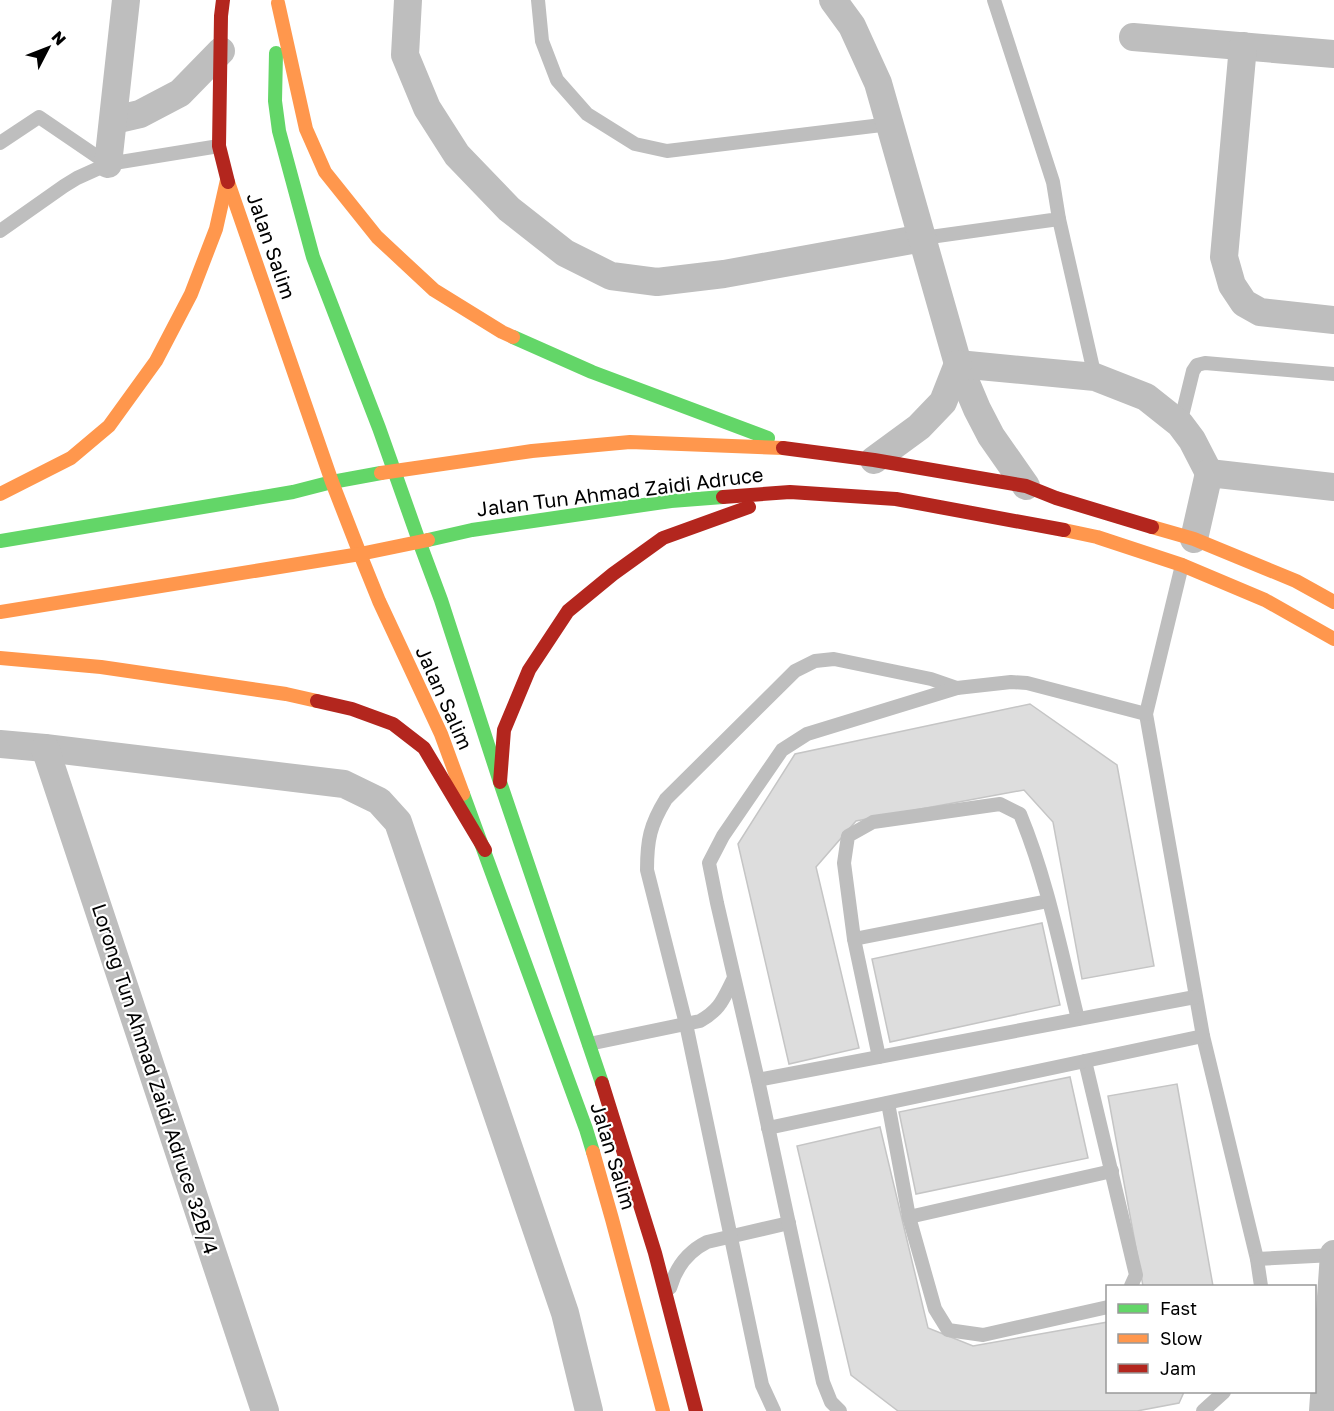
<svg xmlns="http://www.w3.org/2000/svg" width="1334" height="1411" viewBox="0 0 1334 1411" font-family="'Golos Text',sans-serif">
<style>
.building{fill:#ddd;stroke:#c5c5c5;stroke-width:1.5}
.lines{fill:none;stroke-linecap:round;stroke-linejoin:round}
.lane{stroke:#bebebe;stroke-width:14}
.street{stroke:#bebebe;stroke-width:28}
.fast{stroke:#63d668;stroke-width:14}
.slow{stroke:#ff974d;stroke-width:14}
.jam{stroke:#b3261e;stroke-width:14}
.labels{text-anchor:middle;stroke-width:4.5;stroke-linejoin:round;paint-order:stroke}
.street-label{font-size:20px;fill:#000;stroke:#fff}
</style>
<rect width="100%" height="100%" fill="#fff"/>
<!-- building -->
<g class="building">
<path d="M1030,704L1117,765L1154,966L1082,979L1053,822L1024,790L856,821L816,867L859,1048L789,1064L738,844L795,754Z"/>
<path d="M1042,923L1060,1005L890,1042L872,959Z"/>
<path d="M1070,1077L1088,1158L916,1194L899,1112Z"/>
<path d="M1177,1084L1213,1286H1143L1108,1096Z"/>
<path d="M880,1127L928,1328L973,1346L1108,1322V1392H1184L1179,1403L1137,1411H898L851,1375L797,1146Z"/>
</g>
<g class="lines">
<!-- lane -->
<g class="lane">
<path d="M538,0L542,41L557,80L587,114L635,144L667,151L890,124"/>
<path d="M0,143L39,117L108,164"/>
<path d="M1059,219L1095,377"/>
<path d="M0,231L64,186L77,178L108,164L219,146"/>
<path d="M923,238L1059,219L1053,182L994,0"/>
<path d="M1180,424L1193,371L1197,365L1205,363L1334,374"/>
<path d="M1182,565L1146,714L1203,1036L1257,1259L1261,1286"/>
<path d="M854,939L1048,901"/>
<path d="M589,1044L700,1021C721,1009 723,999 734,978"/>
<path d="M879,1057L854,939L844,863L848,836L873,822L1000,804L1020,814C1047,879 1061,951 1078,1019"/>
<path d="M1085,1061L1136,1275L1131,1286"/>
<path d="M758,1080L1195,997"/>
<path d="M888,1103L909,1217L935,1309L948,1330L983,1335L1108,1307"/>
<path d="M768,1128L1203,1036"/>
<path d="M909,1217L1112,1171"/>
<path d="M1257,1259L1334,1255"/>
<path d="M670,1288C676,1267 687,1252 707,1242L789,1223"/>
<path d="M774,1411L762,1385L686,1024L647,870C647,840 650,825 666,799L795,671L815,661L834,659L931,679L957,688"/>
<path d="M840,1411L831,1402L823,1382L758,1080L717,903L709,863L723,836L782,750L807,734L957,688L1011,682L1027,683L1146,714"/>
<path d="M1203,1411L1224,1392"/>
</g>
<!-- street -->
<g class="street">
<path d="M408,0L405,55L427,108L457,155L509,209L565,253L611,276L657,282L724,274L923,238"/>
<path d="M833,0L852,26L878,83L958,364L977,409L991,436L1026,486"/>
<path d="M1133,37L1334,54"/>
<path d="M1243,46L1224,257L1232,285L1244,303L1260,312L1334,320"/>
<path d="M114,120L140,114L180,93L221,51"/>
<path d="M108,164L126,0"/>
<path d="M958,364L1095,377L1146,397L1180,424L1192,440L1209,473"/>
<path d="M874,460L919,427L943,402L958,364"/>
<path d="M1194,539L1209,473L1334,487"/>
<path d="M0,744L45,748L344,784L379,801L398,822L565,1313L589,1411"/>
<path d="M45,748L265,1411"/>
<path d="M1323,1411L1334,1254"/>
</g>
<!-- fast -->
<g class="fast">
<path d="M276,53L275,101L279,131L313,257L379,428L419,541"/>
<path d="M513,337L592,372L768,438"/>
<path d="M428,540L472,530L671,501L723,497"/>
<path d="M0,541L293,492L332,482L381,473"/>
<path d="M419,541L441,600L500,782L602,1083"/>
<path d="M463,794L586,1129L593,1152"/>
</g>
<!-- slow -->
<g class="slow">
<path d="M278,3L306,129L325,172L377,237L434,290L502,332L513,337"/>
<path d="M228,182L332,482L360,554"/>
<path d="M381,473L532,451L630,442L783,448"/>
<path d="M0,494L71,458L109,426L156,361L191,294L216,229L227,180"/>
<path d="M1152,527L1194,539L1296,581L1334,602"/>
<path d="M1064,530L1097,537L1182,565L1265,600L1334,639"/>
<path d="M360,554L379,601L441,734L463,794"/>
<path d="M0,612L360,554L428,540"/>
<path d="M0,658L101,667L286,694L317,701"/>
<path d="M593,1152L612,1219L663,1411"/>
</g>
<!-- jam -->
<g class="jam">
<path d="M223,0L221,16L219,146L228,182"/>
<path d="M783,448L874,460L1026,486L1056,498L1152,527"/>
<path d="M723,497L790,492L896,499L1064,530"/>
<path d="M317,701L352,709L393,724L424,748L485,850"/>
<path d="M500,782L504,730L529,670L568,611L613,574L663,538L749,507"/>
<path d="M602,1083L655,1253L696,1411"/>
</g>
</g>
<g class="labels">
<!-- street labels -->
<g class="street-label">
<text transform="translate(271 246) rotate(71)" y="7">Jalan Salim</text>
<text transform="translate(620 492) rotate(-7)" y="7">Jalan Tun Ahmad Zaidi Adruce</text>
<text transform="translate(444 698) rotate(66)" y="7">Jalan Salim</text>
<text transform="translate(155 1079) rotate(72)" y="7">Lorong Tun Ahmad Zaidi Adruce 32B/4</text>
<text transform="translate(613 1156) rotate(73)" y="7">Jalan Salim</text>
</g>
</g>
<!-- legend -->
<rect x="1106" y="1285" width="210" height="108" fill="#ffffff" stroke="#999999" stroke-width="1.5"/>
<rect x="1118" y="1304" width="30" height="9" fill="#63d668" stroke="#999999" stroke-width="1.5"/>
<text x="1160" y="1315" font-size="18" fill="#000000">Fast</text>
<rect x="1118" y="1334" width="30" height="9" fill="#ff974d" stroke="#999999" stroke-width="1.5"/>
<text x="1160" y="1345" font-size="18" fill="#000000">Slow</text>
<rect x="1118" y="1364" width="30" height="9" fill="#b3261e" stroke="#999999" stroke-width="1.5"/>
<text x="1160" y="1375" font-size="18" fill="#000000">Jam</text>
<!-- north arrow -->
<g transform="translate(48 48) rotate(48)" stroke="#ffffff" stroke-width="4.5" paint-order="stroke">
<path d="M0-4.5L10 22L0 15L-10 22Z" fill="#000000"/>
<text y="-9" font-size="16" font-weight="bold" text-anchor="middle" fill="#000000">N</text>
</g>
</svg>
